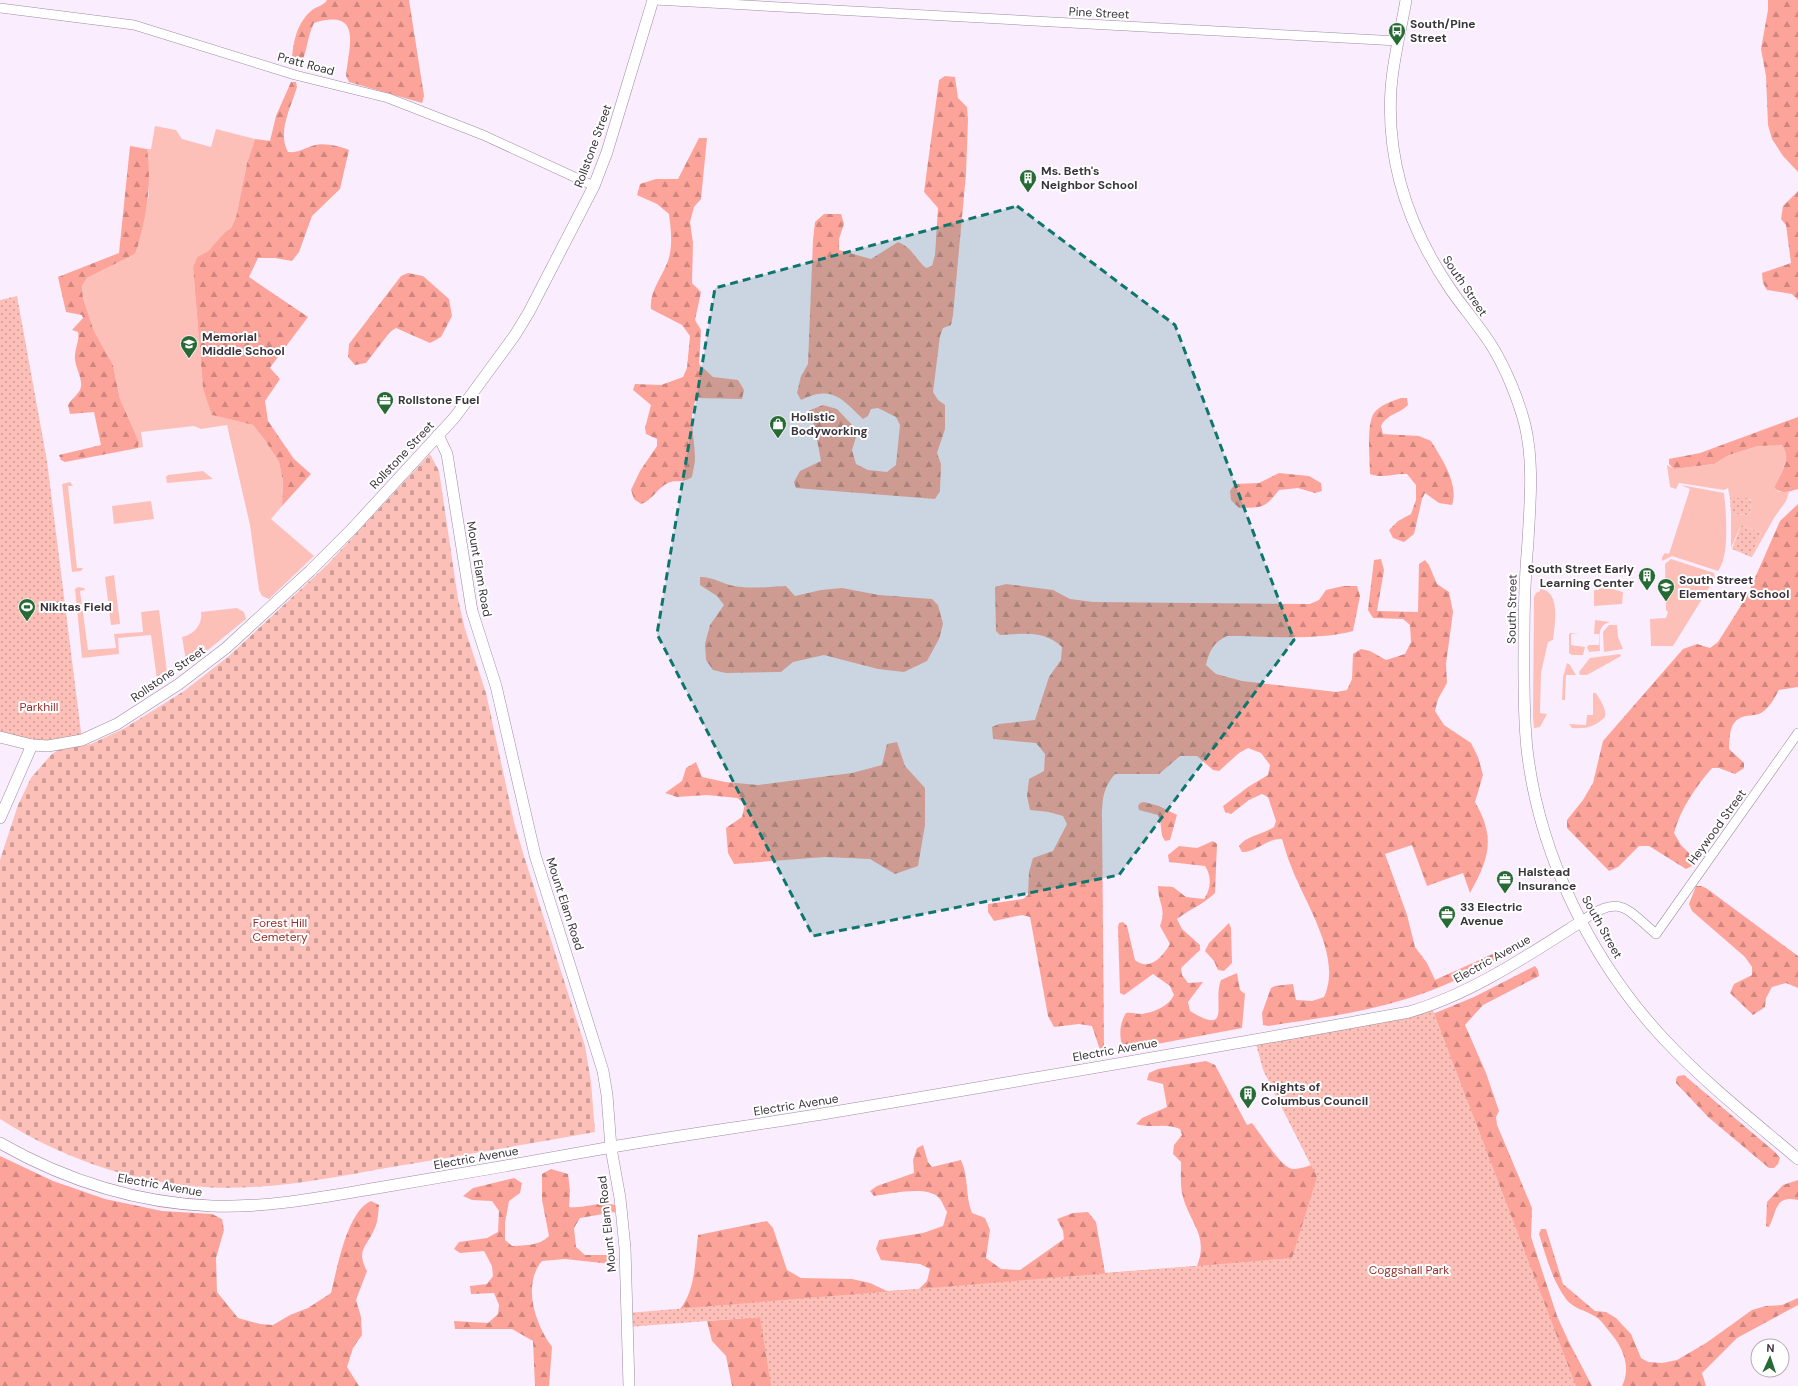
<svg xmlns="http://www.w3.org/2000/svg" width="1798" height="1386" viewBox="0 0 1798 1386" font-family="'DM Sans',sans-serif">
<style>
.grass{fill:#fcc0b9}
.forest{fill:url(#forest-firs)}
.cemetery{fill:url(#cemetery-stones)}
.park{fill:url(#park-dots)}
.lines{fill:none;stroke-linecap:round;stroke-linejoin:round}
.minor-casing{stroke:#9b8ca0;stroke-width:10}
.major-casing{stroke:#9b8ca0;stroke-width:12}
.minor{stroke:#fff;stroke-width:9}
.major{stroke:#fff;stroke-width:11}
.marked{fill:#0f766e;fill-opacity:0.2;stroke:#0f766e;stroke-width:3;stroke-dasharray:8 5;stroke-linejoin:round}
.labels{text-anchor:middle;stroke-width:4;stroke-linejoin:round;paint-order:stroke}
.street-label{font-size:12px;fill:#3a343c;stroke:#fff}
.poi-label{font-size:12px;font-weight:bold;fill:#3a343c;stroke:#fff;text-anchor:start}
.park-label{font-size:12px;fill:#952f2b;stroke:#fff}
</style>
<defs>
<pattern id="forest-firs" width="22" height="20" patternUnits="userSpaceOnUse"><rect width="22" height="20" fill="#fda49a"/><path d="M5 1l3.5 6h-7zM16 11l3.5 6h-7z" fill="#ce867f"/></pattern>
<pattern id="cemetery-stones" width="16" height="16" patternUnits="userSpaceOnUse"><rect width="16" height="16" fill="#fcc0b9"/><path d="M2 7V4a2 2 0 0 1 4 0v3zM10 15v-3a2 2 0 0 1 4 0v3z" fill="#cd9d98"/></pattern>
<pattern id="park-dots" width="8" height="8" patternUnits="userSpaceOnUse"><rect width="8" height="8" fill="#fcc0b9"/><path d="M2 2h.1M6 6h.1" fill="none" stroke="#cd9d98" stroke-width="1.8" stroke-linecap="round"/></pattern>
</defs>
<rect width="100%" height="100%" fill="#faedfe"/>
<!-- grass -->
<g class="grass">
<path d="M155,126L176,130L182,139L211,147L216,129L255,139L247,163L236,217L231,228L225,232L208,251L197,257L193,267L203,389L213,415L253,425L264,439L279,462L283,481L282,506L271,519L314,556L269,599L262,596L259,590L250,525L227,425L201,429L194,426L141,432L143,447L138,448L139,442L120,399L113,365L94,331L83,298L82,286L87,278L135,254L138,246L149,194L147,149H151Z"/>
<path d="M1775,444C1798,447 1779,476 1774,488L1779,492H1789L1786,501L1774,518L1752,557H1751L1761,533L1741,525L1731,548V514L1750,515L1751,500L1749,498H1730L1728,488L1724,490L1679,483L1676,489L1670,487L1667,465L1674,469L1714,464L1729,455L1758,446Z"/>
<path d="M203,471L213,479L167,483L166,477L168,475Z"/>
<path d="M70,482L73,486H68L77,568H83L81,571L72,572L62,484Z"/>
<path d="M1681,485L1724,493C1726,512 1730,556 1718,571L1672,556L1662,561V557L1665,553L1669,554L1690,489Z"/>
<path d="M151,501L154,519L114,524L112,506Z"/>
<path d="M1671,559L1714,573L1715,578L1673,646H1651L1650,619L1666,618L1668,612L1666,610L1665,564Z"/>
<path d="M114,575L120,624L111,625L105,577Z"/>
<path d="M1599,580L1612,589L1623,592L1622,604L1594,606V590H1599Z"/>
<path d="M78,587L84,588L85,590L80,591L88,650L116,648L114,634L143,632L141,612L159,610L168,680L158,687L151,635L118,638L119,654L82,658L75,589Z"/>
<path d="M1540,589C1561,591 1555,624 1553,640L1548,642L1541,673L1540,713L1547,714L1540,727L1534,728L1533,717L1534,597L1536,593L1540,591Z"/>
<path d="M237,608L244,612L246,619L192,663L186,661L182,637C193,635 203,625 201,612Z"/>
<path d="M1595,620L1610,622C1596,625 1600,640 1600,651L1589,652L1587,647L1589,645H1599V634H1594Z"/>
<path d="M1609,625H1617L1618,637L1623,649L1604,652L1603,632Z"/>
<path d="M1571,633H1579L1571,634V645L1585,647L1583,655H1572L1569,653V634Z"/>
<path d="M1620,654L1621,656L1587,675H1580L1579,672L1590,658Z"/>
<path d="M1567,663L1570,665L1576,675H1566L1565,700H1562L1563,677Z"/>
<path d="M1593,693H1596C1600,700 1607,709 1605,717C1595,727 1586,729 1572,728L1569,724L1586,725L1587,715H1593Z"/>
</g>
<!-- forest -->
<g class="forest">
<path d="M327,0H409L424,96L422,103L349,82L346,76C349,46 363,8 314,23C307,36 308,50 301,63L296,65L292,60C293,42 297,23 311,11C316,6 324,6 327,0Z"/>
<path d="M1768,0H1798V172L1783,156L1772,139L1768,125L1766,76L1761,49L1768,10Z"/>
<path d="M945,76L955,77L958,98L967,107L968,120L966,174L953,315L951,325L943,328L940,336L933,392L938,400L945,405V429L937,453L941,464L940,491L935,499L796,488L794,482L800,471L821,461L814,424L806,418L808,411L823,405L837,409L856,429V437L852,450L856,464L868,470L887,472L896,465L900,425L896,417L878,408L871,409L868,416L863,419C841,398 832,385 801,400L797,393L801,376L808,364L813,240L815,222L824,214H841L844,224L839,239V250L871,259L898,242C913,248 914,258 926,268L932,266L935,255L938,208L924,192L939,80Z"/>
<path d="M291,82H296L297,87C291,107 277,132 288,152C298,153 303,149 312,146C323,142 338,146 349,150L340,189L312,216L299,252L292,261L275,258H258L249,277L308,317L272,365L270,368L280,379L265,401L268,421L294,459L311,474L282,506L283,481L279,462L264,439L253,425L212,415L203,389L193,267L197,257L208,251L225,232L231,228L236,217L247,163L255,139L270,141L276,116Z"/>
<path d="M699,138H707L701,199L694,207L690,222L693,243L692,283L701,292L695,320L701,330L699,364L713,377L738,380L744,390L742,399L697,398C687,415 695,438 695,458C695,464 693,471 692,477C681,484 677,479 668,483C658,487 652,501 641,504L634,499L631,490L640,471L657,446V439L646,434L645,428L651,405L633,390L635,384L661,385L683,377L687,368L690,336L682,325L651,309C649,292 662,277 668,261C673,246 671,230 669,214L657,204L637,195L640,184L656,179H678Z"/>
<path d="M130,146L147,149C152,185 147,211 138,246L135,254L87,278L82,286L83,298L94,331L113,365L120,399L139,442L138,448L65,462L61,460L59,455L101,445L94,412L70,414L68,405C71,400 78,394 80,390C84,381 76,369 75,360C74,350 80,340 78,332L72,330L83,318L82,315L66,312L58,277L119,253Z"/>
<path d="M1798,191V300L1792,294L1767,290L1763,283L1762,273L1791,263L1786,225L1781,219L1783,206Z"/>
<path d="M408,273L423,276L449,299L452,316L441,337L430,343L396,328L390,332L366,363L355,365L348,357L349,344L401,276Z"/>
<path d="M1401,398H1407L1408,405C1398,415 1388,413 1381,426L1383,434L1419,436L1431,441C1442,459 1459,484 1452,505L1439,503L1425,493L1422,499L1414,534L1404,542L1393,538L1389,530L1398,521L1411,514L1416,500V485L1407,474C1394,473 1382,479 1370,474C1370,460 1366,425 1374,413C1380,405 1392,401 1401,398Z"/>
<path d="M1798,417V489C1789,492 1782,494 1774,488C1779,476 1794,456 1781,445L1758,446L1729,455L1714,464L1674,469L1669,464V459L1700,453Z"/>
<path d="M1279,473L1309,476L1321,483L1322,491L1315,493L1298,488L1279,490C1264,509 1263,507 1239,508L1231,500L1230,491L1235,484L1259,483Z"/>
<path d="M1798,504V687L1779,690C1774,699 1770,707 1761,713C1758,715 1751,715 1746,716C1729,719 1730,735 1729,749L1744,763V768L1735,774L1719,768H1712C1695,788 1681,808 1674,833L1681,845L1695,859L1694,865L1686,869L1649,846H1639L1618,867L1609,871L1567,828V820L1583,800L1593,783L1603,741L1683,649L1697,644L1710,648L1718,642L1747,596L1780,521Z"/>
<path d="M1381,559L1384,570L1377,611L1418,612L1419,564L1425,560L1429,565L1437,584L1449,592L1453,612L1446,664L1447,683L1438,699L1435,711L1444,725L1471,743L1478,757L1483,775L1475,802C1496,838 1489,859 1470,893L1463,873L1427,886L1412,845L1385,854L1407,915L1415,947L1427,963L1435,980L1497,952L1502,953L1503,956C1472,973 1440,989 1406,999C1361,1013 1314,1019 1268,1026L1263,1025L1262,1013L1271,988L1275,986L1293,984L1296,1000L1312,1001L1324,997C1343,957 1304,902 1291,866C1287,857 1285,848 1282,839C1267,838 1257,852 1242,852L1239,846C1246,836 1264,834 1274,827L1276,821L1268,797L1262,794L1249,800L1231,814L1225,812L1223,806L1248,787L1268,775L1270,765L1261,753L1248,748L1239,753L1219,771L1213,770L1197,756H1180L1159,774H1115C1103,788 1102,800 1102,818L1104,1049L1101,1053L1092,1026L1079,1024L1054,1027L1048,1016L1030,917L1022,915L994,921L988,912V904L1023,899L1028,895L1029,872L1033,858L1053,851L1067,824L1063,816L1049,812L1030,810L1027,796L1029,779L1044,771L1045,754L1036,743L993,739L992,727L999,724L1035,720L1049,677L1061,660L1062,647C1044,630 1023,634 1000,635L996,631L995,587L1006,584L1053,590L1070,599L1093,602L1310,604L1319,600L1326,590L1343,586H1357L1360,596L1353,631C1317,641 1265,636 1227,636C1214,642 1209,651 1206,665L1216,674L1242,681L1336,692L1347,690L1352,679L1353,654L1361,649L1370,651L1386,660L1405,654L1411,642L1410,625L1403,619L1373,618L1368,610L1374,560Z"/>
<path d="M700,577C714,577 722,584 734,586C751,589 768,587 786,586L795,596L821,590L842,588L879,595L932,599L938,605L943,624L939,639L927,661L904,672L878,669L824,655L793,662L781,672L726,673L713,670L706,660L705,644L710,625L724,605L717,596L700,585Z"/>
<path d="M897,742L905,766L925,788V825L918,866L895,874L870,859L825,857L734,864L728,853L726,828L742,817L745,804L737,798L707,795L677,797L665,793L682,781L686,768L696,762L702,777L725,782L758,785L852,773L882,765L887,744Z"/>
<path d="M1144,802L1159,806L1177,815L1170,840L1165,841C1159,832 1163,826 1158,815L1139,810L1138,806L1140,803Z"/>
<path d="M1213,841L1217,844L1215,893C1204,904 1190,909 1177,919L1182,929L1200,945V950L1181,968L1182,975L1188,983L1203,982L1188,1002L1190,1011C1233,1037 1212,1002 1221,980L1237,973L1240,990L1245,994L1242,1028L1125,1050L1123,1048C1119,1037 1119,1024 1126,1013C1132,1012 1136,1014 1142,1014C1154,1012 1168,1007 1174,995L1170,986L1153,974L1124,995L1120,993L1118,927L1119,923L1123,922L1127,926L1135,960C1150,972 1163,956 1170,944L1160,926C1167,908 1158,904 1158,886L1173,887L1186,897L1204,899C1211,890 1212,876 1205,866L1169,862L1168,855L1179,846L1197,848Z"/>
<path d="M1696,886H1701L1706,888L1798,956V988L1786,983L1772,987L1766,998L1765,1007L1753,1015L1730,993L1734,984L1752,975V967L1745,957L1692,911L1689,904Z"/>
<path d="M1229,923L1231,928L1232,963L1224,971L1218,970L1214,961L1205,951L1209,943Z"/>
<path d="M1535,966L1538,970L1539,976L1483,1005L1465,1025L1486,1073L1499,1111L1496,1117L1497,1125L1532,1208L1531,1237L1557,1316L1568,1340L1592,1386H1521L1406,1025L1474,997Z"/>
<path d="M1206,1061L1215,1065L1247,1125L1252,1123C1260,1133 1282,1169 1293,1169C1298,1169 1306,1167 1311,1165L1268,1080L1443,1219L1057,1386L1001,1316L680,1309C696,1290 695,1258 698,1235L767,1221L773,1228L787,1270L801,1278L852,1279L870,1283L887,1291L919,1289L927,1281L930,1269L920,1264L881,1260L876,1249L879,1240L923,1233L943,1226L947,1212C944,1207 942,1201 939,1198C927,1185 890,1194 874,1196L870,1191L877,1186L914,1173L913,1160L917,1148L923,1145L928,1162L932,1167L961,1160C969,1177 965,1196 972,1213L985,1218L990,1230L986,1258L1001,1269L1020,1270L1064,1239L1063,1231L1057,1219L1073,1213L1088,1212L1096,1222L1105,1273L1197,1266C1209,1236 1190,1223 1183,1197C1180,1187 1181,1173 1181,1162L1173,1154L1174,1145L1182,1135L1180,1129C1166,1122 1151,1129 1136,1124L1142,1118L1167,1107L1163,1084L1147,1080L1149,1073L1158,1069Z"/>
<path d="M1684,1075L1775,1152L1780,1158L1778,1164L1774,1168H1769L1708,1117L1676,1083V1079L1678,1076Z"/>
<path d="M0,1156L53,1181L105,1199L162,1211L212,1214L222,1219L224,1230L216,1258L217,1292L238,1318L260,1324L273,1325L290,1315L308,1308L331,1293C337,1269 347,1211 371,1201L379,1205C378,1214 378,1222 374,1230C366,1248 356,1250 367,1271L356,1300L361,1317L362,1335L353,1348L347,1367L359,1386H0Z"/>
<path d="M551,1169L568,1174L570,1191L569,1207C585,1209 599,1201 615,1205V1212L580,1218L574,1228L576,1247L585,1255H606L618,1259L611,1264L565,1259L542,1261C522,1285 535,1324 552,1347L549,1386H535L533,1341L512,1329H455L454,1321L488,1323L498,1314L499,1305L494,1293L471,1294L470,1286L487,1284L493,1276L492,1266L484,1251L460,1253L454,1249L459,1242L487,1238L498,1232L499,1211L492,1201L472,1200L463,1196L473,1188L514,1178L522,1183L520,1193L509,1201L505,1223V1240L512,1246C526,1245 539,1246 549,1236L542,1200V1174Z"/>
<path d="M1798,1180V1200C1774,1195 1777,1212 1769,1227L1766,1226L1767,1202L1783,1185Z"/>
<path d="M1541,1229H1546L1563,1284L1595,1311L1606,1312L1616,1318L1631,1334L1641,1358L1648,1362L1662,1363L1677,1360L1706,1343L1752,1310L1766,1306L1782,1305L1798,1298V1305L1737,1338L1702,1373L1706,1386H1622C1632,1366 1622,1346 1609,1331C1605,1326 1601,1320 1596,1317C1586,1310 1573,1309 1566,1299C1552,1280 1546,1256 1539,1234Z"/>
<path d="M760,1317L1030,1386H732L726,1356L712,1341L707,1321Z"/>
</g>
<!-- cemetery -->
<path class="cemetery" d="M430,454L439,471L458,599L465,629L486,693L514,822L523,853L585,1046L591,1082L595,1132C527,1144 459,1156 392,1167C345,1175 299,1185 252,1187C163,1193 74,1166 0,1119V860L18,805L31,778L51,755L59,749L91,744L125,728L184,691L229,656L327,565Z"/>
<!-- park -->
<g class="park">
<path d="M17,296L47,461L82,740L72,743L0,737V300Z"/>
<path d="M1730,498H1749L1751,502L1750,515L1731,514Z"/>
<path d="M1741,525L1761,533L1751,557L1732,549Z"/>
<path d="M1431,1005L1576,1386H771L760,1317L628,1327L627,1313L1292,1258L1317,1177L1263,1070L1255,1040Z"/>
</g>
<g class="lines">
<defs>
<g id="minor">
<path d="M655,0L1398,41"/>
<path d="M0,8L134,25L295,75L388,98L483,135L594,186"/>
<path d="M1582,921C1619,894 1625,907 1656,934L1798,733"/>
</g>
<g id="major">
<path d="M1406,0C1401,30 1393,59 1391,89C1386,163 1410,230 1451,290C1464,309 1481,328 1493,348C1506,369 1519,401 1525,425C1534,463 1530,503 1528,541C1525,574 1524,606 1524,639C1524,675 1523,712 1527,749C1539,855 1591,960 1663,1038C1704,1082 1752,1120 1798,1159"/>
<path d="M438,435L447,454L472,611L496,686L535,855L603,1071L607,1095L611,1148L620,1198L625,1248L629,1386"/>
<path d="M0,737L32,745L48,746L82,740L117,724L179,684L226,648L310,571L353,528L455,417L515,335L529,312L594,186L607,152L653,0"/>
<path d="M0,818L32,745"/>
<path d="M0,1143C65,1180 138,1203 212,1206C268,1208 323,1197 377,1188C455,1175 534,1161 612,1147C688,1134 764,1124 840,1111C1030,1079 1220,1047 1409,1012C1471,994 1527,956 1582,921"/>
</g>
</defs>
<!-- minor casing -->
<use href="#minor" class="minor-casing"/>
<!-- major casing -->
<use href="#major" class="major-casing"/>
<!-- minor -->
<use href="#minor" class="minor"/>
<!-- major -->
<use href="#major" class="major"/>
</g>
<!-- marked area -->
<path class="marked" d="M1017,206L1175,325L1294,640L1119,875L813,936L657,634L715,288Z"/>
<!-- icons -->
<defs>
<symbol id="bus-pin" viewBox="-11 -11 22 30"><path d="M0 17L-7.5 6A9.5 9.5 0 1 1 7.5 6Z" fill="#276a35" stroke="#fff"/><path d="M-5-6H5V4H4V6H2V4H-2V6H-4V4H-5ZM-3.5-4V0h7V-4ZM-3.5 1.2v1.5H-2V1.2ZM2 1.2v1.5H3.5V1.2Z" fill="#fff"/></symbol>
<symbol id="building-pin" viewBox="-11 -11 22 30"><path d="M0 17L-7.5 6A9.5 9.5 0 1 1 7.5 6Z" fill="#276a35" stroke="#fff"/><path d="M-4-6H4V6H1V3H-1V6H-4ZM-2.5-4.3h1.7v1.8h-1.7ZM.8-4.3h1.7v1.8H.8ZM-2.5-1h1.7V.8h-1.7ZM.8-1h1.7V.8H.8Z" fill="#fff"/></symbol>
<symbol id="school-pin" viewBox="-11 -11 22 30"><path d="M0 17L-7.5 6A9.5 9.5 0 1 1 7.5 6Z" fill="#276a35" stroke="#fff"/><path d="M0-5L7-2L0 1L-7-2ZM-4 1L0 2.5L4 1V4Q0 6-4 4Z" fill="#fff"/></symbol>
<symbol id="office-pin" viewBox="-11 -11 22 30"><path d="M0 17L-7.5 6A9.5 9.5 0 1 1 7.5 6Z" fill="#276a35" stroke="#fff"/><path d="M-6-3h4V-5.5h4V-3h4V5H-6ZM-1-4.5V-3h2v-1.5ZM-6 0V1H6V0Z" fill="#fff"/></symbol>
<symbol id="shop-pin" viewBox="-11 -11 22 30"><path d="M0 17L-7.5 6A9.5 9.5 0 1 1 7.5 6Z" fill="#276a35" stroke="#fff"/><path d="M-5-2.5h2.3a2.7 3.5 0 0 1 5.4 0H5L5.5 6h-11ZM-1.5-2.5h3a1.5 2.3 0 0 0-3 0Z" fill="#fff"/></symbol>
<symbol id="stadium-pin" viewBox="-11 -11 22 30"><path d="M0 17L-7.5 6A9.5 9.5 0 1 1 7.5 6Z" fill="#276a35" stroke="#fff"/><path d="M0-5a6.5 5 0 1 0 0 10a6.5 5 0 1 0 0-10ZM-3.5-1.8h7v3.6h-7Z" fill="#fff"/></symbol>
</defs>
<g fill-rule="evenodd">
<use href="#bus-pin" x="1387" y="21" width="20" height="27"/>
<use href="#building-pin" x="1018" y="168" width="20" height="27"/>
<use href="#school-pin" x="179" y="334" width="20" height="27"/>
<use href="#office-pin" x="375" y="390" width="20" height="27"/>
<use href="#shop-pin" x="768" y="414" width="20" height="27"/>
<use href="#building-pin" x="1637" y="566" width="20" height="27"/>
<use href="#school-pin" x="1656" y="577" width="20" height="27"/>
<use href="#stadium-pin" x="17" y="597" width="20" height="27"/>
<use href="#office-pin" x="1495" y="869" width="20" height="27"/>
<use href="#office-pin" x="1437" y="904" width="20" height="27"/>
<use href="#building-pin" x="1238" y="1084" width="20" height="27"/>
</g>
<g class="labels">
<!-- street labels -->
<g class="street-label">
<text transform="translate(1099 13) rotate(3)" y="4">Pine Street</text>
<text transform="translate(306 64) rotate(15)" y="4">Pratt Road</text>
<text transform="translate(593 146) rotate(-70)" y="4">Rollstone Street</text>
<text transform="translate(1465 286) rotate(56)" y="4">South Street</text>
<text transform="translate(402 455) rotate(-47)" y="4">Rollstone Street</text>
<text transform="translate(479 569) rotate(80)" y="4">Mount Elam Road</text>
<text transform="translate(1512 609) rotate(-89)" y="4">South Street</text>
<text transform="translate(168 674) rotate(-35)" y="4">Rollstone Street</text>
<text transform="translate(1717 827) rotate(-54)" y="4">Heywood Street</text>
<text transform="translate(565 904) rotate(72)" y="4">Mount Elam Road</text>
<text transform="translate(1602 927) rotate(61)" y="4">South Street</text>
<text transform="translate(1492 959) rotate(-29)" y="4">Electric Avenue</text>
<text transform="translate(1115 1050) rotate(-10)" y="4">Electric Avenue</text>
<text transform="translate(796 1105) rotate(-9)" y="4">Electric Avenue</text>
<text transform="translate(476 1158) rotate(-10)" y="4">Electric Avenue</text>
<text transform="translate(160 1185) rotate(10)" y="4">Electric Avenue</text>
<text transform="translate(607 1224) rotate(-96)" y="4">Mount Elam Road</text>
</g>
<!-- poi labels -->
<g class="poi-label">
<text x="1410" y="28">South/Pine<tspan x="1410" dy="14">Street</tspan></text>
<text x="1041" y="175">Ms. Beth's<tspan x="1041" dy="14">Neighbor School</tspan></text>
<text x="202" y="341">Memorial<tspan x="202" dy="14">Middle School</tspan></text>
<text x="398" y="404">Rollstone Fuel</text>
<text x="791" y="421">Holistic<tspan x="791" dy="14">Bodyworking</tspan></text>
<text x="1634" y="573" text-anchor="end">South Street Early<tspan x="1634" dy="14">Learning Center</tspan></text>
<text x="1679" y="584">South Street<tspan x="1679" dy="14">Elementary School</tspan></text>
<text x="40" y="611">Nikitas Field</text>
<text x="1518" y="876">Halstead<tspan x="1518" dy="14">Insurance</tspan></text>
<text x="1460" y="911">33 Electric<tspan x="1460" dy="14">Avenue</tspan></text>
<text x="1261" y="1091">Knights of<tspan x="1261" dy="14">Columbus Council</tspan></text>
</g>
<!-- park labels -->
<g class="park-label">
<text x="39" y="711">Parkhill</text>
<text x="280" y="927">Forest Hill<tspan x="280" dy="14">Cemetery</tspan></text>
<text x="1409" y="1274">Coggshall Park</text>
</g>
</g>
<!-- north arrow -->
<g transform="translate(1770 1358) rotate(3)"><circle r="19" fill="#ffffff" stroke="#b0aeb1"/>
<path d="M0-3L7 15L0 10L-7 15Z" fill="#276a35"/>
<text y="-6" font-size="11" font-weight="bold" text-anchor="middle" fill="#3a343c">N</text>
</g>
</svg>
